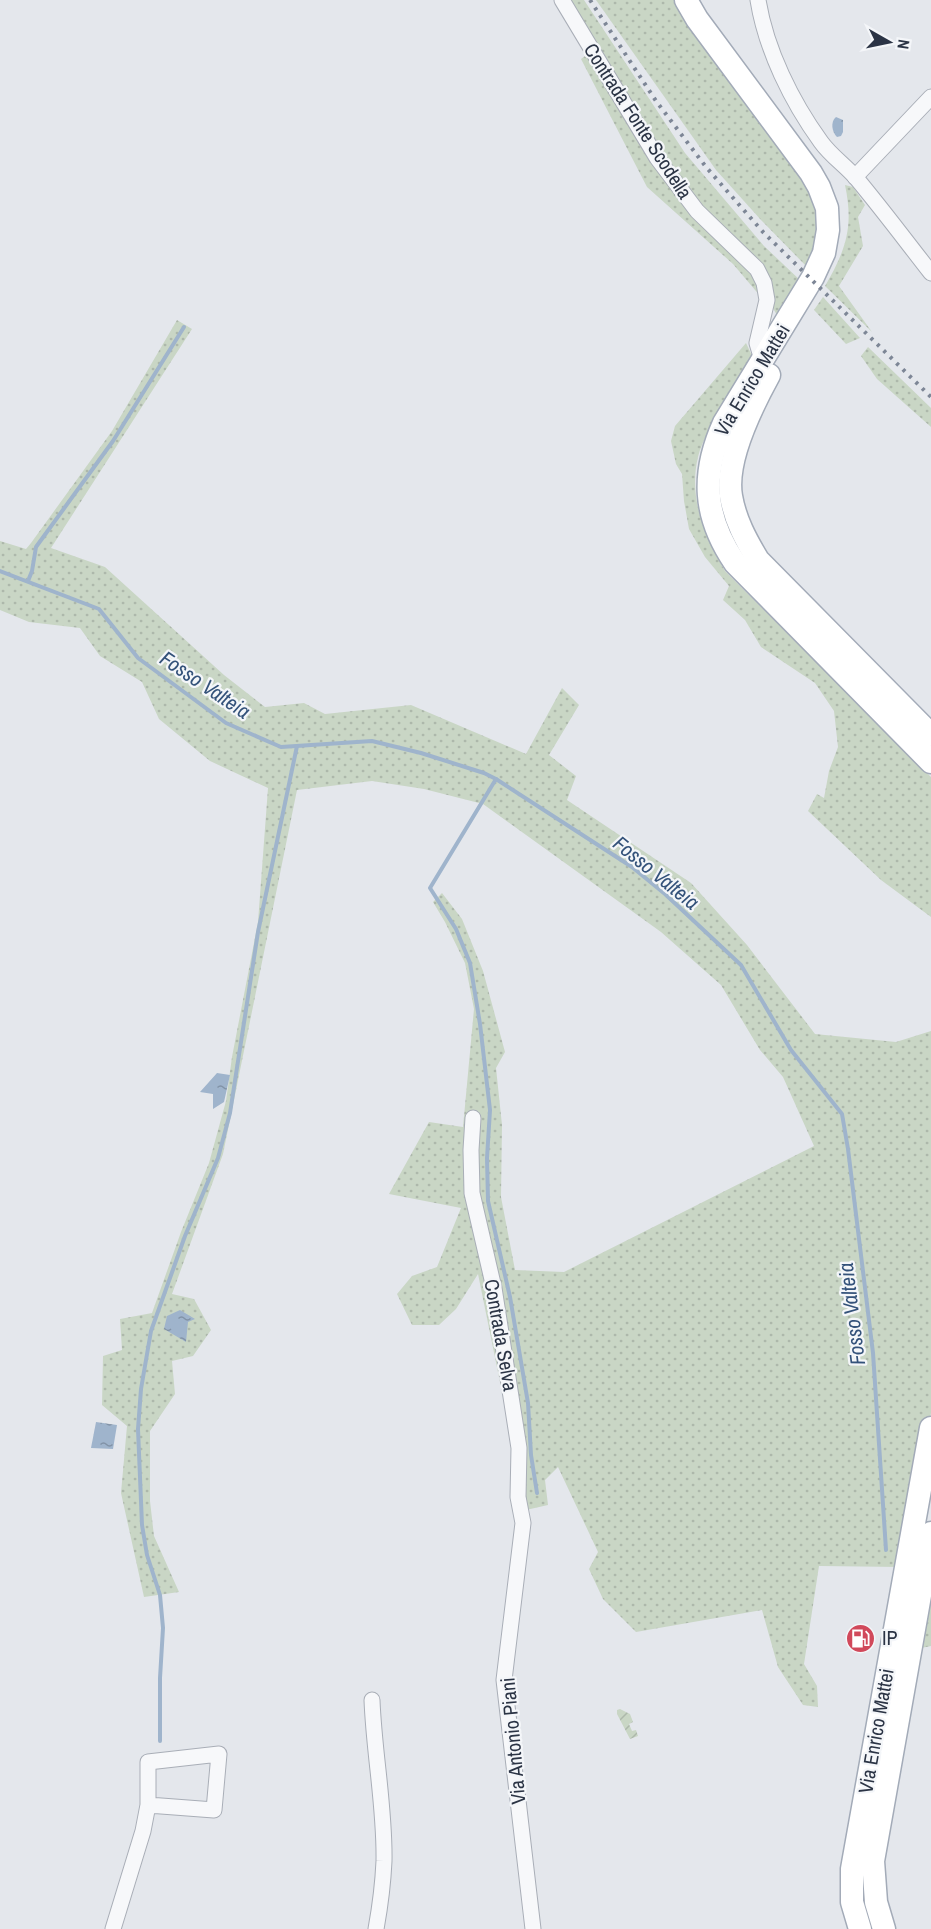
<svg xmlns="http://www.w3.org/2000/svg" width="931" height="1929" viewBox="0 0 931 1929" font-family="'Archivo Narrow',sans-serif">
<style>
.grass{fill:url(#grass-dots)}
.garden{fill:url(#garden-furrows)}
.water{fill:url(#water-ripples)}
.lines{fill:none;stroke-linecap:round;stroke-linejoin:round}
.stream{stroke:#9fb4cc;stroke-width:4}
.minor-casing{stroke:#a9aeb7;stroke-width:17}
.primary-casing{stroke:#a3abb8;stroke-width:25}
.minor{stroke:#f7f8fa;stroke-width:15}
.primary{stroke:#fff;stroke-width:22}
.rail{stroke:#7d8696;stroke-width:4;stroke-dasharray:3 6;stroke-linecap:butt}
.labels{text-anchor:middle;stroke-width:4.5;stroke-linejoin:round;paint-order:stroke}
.street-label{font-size:20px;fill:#2b3445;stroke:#f4f6f9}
.poi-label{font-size:20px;fill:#2b3445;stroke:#f4f6f9;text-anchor:start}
.water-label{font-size:21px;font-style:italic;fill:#34527a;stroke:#f4f6f9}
</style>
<defs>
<pattern id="grass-dots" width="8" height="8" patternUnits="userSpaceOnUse" patternTransform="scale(1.5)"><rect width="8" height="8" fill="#c9d6c5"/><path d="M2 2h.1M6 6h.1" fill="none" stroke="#adb8ab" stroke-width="1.8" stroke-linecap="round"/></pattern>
<pattern id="garden-furrows" width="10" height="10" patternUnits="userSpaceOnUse" patternTransform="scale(1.5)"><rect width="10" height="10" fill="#c9d6c5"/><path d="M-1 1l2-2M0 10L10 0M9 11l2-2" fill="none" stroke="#adb8ab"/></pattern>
<pattern id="water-ripples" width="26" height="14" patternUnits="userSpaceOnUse" patternTransform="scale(1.5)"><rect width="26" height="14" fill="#9fb4cc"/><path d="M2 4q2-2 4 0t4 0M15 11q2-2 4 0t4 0" fill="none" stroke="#8293a7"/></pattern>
</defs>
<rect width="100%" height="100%" fill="#e4e7ec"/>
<!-- grass -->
<g class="grass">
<path d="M566,0H584L685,153L764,246L801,281L780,320L771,305L770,296L661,155Z"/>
<path d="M596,0H675L816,192L822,230L808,268L761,220L716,170Z"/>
<path d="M589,53L660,169L757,279L761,297L733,264L647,187L581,59Z"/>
<path d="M845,185L853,187L865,205L858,217L863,246L839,286L872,332L825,286C846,250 854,227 845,185Z"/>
<path d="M823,297L860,338L846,344L814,310Z"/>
<path d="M177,320L192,329L51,548L105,567L224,675L265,707L304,703L325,714L411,705L526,754L562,688L579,705L549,755L576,776L567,800L691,883L747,945L815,1034L896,1042L931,1031V1413L901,1567L819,1566L804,1664L817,1686L818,1707L803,1705L778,1667L762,1610L636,1632L603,1599L589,1569L598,1552L558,1467L545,1480L548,1505L526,1510L478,1274L456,1309L439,1325H412L397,1294L412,1276L437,1267L461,1208L389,1194L429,1122L463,1127L474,1009L465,963L445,922L433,902L442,893L462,919L483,971L505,1052L496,1068L502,1125L501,1197L515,1270L564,1272L814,1146L783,1077L760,1050L721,985L661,932L483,804L424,789L372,781L297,790L223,1154L172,1294L194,1299L211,1330L193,1356L172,1361L175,1394L150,1431V1501L154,1536L179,1592L144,1597L121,1493L127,1426L102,1405L103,1356L122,1350L120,1319L152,1313L181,1232L209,1163L226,1101L232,1057L258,922L268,788L210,761L159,719L142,682L100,656L80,628L29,622L0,610V541L26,549L31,543L112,431Z"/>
<path d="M746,343L755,362C736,389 706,426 698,457C688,498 705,537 725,571L931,777V917L881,880L808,811L817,794L824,798L829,771L838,747L834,711L815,683L761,647L745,620L723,600L729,586L705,557L689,529L684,501L682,474L676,464L671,441L675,426Z"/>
<path d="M868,347L931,408V427L877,379L861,356Z"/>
<path d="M931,1591V1646L921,1648Z"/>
</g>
<!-- garden -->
<path class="garden" d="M620,1709L630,1714L633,1722L629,1724L632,1731L636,1730L638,1736L630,1739L617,1714V1710Z"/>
<!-- water -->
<g class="water">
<path d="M836,117L843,120V132L841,136L837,137C832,132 830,122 836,117Z"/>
<path d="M217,1073L230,1075L224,1102L213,1109V1094L200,1092Z"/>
<path d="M180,1310L195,1319L188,1322L186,1342L164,1329L167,1316Z"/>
<path d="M96,1422L117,1425L113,1449L91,1448Z"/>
</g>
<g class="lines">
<!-- stream -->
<g class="stream">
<path d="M0,571L99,609L138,658L226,723L281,747L372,741L421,753L484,773L496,779L632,867L665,894L741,965L791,1050L842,1114L848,1149L873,1353L886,1550"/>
<path d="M28,581L32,571L36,547L113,441L184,327"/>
<path d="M496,779L430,888L456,929L470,963L480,1024L490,1110L487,1158L488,1201L510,1297L528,1403L531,1455L537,1493"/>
<path d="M160,1741V1678L163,1628L160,1595L147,1555L142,1525L138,1429L141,1389L151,1331L185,1236L218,1158L230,1113L258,932L297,746"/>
</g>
<defs>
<g id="minor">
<path d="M562,0L657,158L697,211L757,269L764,283L767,300L757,343L760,353L765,359"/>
<path d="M758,0C766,50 792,102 821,142C831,156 846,166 857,179C882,209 906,241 931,273"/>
<path d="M855,177L931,97"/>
<path d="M473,1118L471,1150L472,1193L494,1288L519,1448L518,1497L523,1523L504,1680L533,1929"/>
<path d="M372,1700C374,1754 385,1807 384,1861C383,1883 380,1907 376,1929"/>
<path d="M113,1929L143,1831L148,1805V1762L219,1754L214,1810L148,1805"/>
</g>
<g id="primary">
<path d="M686,0L697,19L811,173L819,187L827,208L828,230L824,253L813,277L724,423C701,474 703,516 735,563L931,762"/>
<path d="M769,375C752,406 725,460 731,496C735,520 746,540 758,560L931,735"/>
<path d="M860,1929L852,1902V1869L931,1428"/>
<path d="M884,1929L876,1902L873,1861L931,1533"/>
</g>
</defs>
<!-- minor casing -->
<use href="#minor" class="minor-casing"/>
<!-- primary casing -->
<use href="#primary" class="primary-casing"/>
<!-- minor -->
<use href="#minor" class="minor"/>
<!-- primary -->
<use href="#primary" class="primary"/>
<!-- rail -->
<path class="rail" d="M590,0L656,101L706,167L763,232L931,397"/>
</g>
<!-- icons -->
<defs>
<symbol id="fuel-disc" viewBox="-11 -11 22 22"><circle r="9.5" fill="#d1495b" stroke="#f4f6f9"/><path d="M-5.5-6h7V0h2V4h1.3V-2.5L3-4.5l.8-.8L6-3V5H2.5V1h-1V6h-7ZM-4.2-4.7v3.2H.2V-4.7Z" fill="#fff"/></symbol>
</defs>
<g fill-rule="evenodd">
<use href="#fuel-disc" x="844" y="1622" width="33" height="33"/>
</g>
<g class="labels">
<!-- street labels -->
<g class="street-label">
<text transform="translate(638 121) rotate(57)" y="7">Contrada Fonte Scodella</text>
<text transform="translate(752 380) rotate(-59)" y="7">Via Enrico Mattei</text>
<text transform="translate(501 1335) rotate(80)" y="7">Contrada Selva</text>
<text transform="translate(876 1731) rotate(-80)" y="7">Via Enrico Mattei</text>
<text transform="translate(513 1741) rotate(-95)" y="7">Via Antonio Piani</text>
</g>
<!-- poi labels -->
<g class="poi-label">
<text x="882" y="1645">IP</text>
</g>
<!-- water labels -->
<g class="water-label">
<text transform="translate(205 685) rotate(34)" y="7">Fosso Valteia</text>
<text transform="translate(656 873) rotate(39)" y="7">Fosso Valteia</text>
<text transform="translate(852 1314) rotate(-97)" y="7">Fosso Valteia</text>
</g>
</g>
<!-- north arrow -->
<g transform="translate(889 42) rotate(99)" stroke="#f4f6f9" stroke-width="4.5" paint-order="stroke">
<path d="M0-4.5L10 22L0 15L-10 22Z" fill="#2b3445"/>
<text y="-9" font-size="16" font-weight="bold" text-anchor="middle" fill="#2b3445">N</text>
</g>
</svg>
